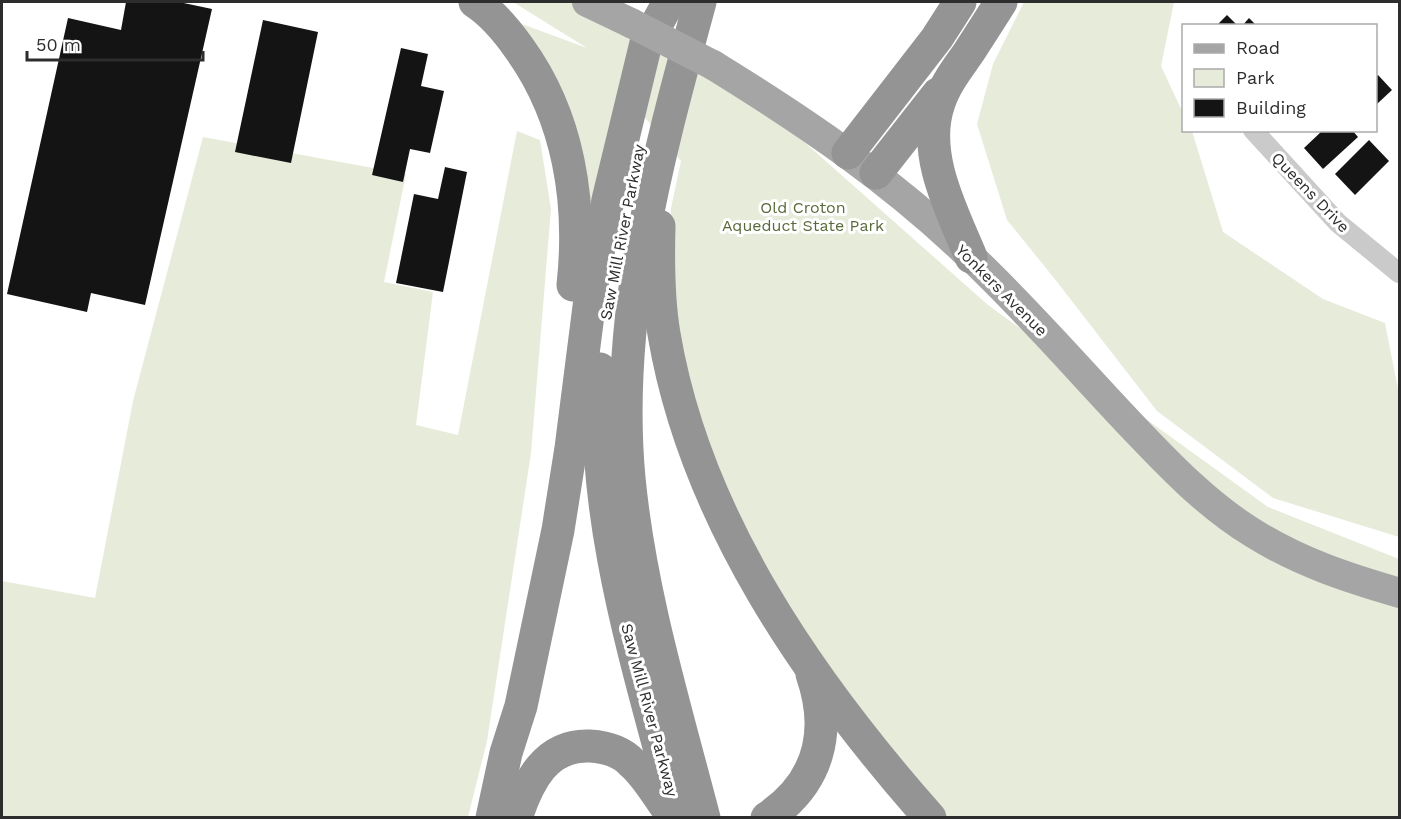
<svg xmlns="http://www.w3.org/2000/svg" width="1401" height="819" viewBox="0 0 1401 819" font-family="'Work Sans',sans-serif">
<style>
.green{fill:#e7ebda}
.building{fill:#141414}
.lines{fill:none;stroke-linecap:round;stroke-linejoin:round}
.street{stroke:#cacaca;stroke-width:20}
.primary{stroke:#a5a5a5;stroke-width:30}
.highway{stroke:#949494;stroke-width:33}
.primary-bridge{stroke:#a5a5a5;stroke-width:30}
.labels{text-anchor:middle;stroke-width:6;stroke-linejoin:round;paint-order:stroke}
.street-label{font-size:16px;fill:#2d2d2d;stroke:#fff}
.park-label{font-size:16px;fill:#596a3a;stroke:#fff}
</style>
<rect width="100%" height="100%" fill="#fff"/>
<!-- green -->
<g class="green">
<path d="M513,2H605L704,53L988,305L1268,507L1399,559V817H945L811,646L722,492L681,365L667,286L671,208L681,161L627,96L579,302L586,213L513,16L522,24L587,48Z"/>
<path d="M1024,2H1174L1161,66L1183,113L1184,130L1192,131L1223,232L1323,299L1385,323L1399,394V537L1273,498L1157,411L1054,278L1007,220L977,124L993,64Z"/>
<path d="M517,131L540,140L551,209L531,453L487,741L468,817H2V581L95,598L133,401L203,137L406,174L384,282L433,292L416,425L458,435Z"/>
</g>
<!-- building -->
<g class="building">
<path d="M126,2H179L212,9L145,305L91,293L87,312L7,294L68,18L121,30Z"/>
<path d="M1227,15L1238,26H1216Z"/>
<path d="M1249,18L1257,26H1242Z"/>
<path d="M263,20L318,32L291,163L235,152Z"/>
<path d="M401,48L428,54L421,86L444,91L430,153L410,149L403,182L372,175Z"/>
<path d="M1378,75L1392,90L1377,104L1376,77Z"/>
<path d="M1323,130H1352L1358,137L1323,169L1304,148Z"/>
<path d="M1369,140L1389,161L1355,195L1335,174Z"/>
<path d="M445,167L467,172L443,292L396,283L414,194L438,199Z"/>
</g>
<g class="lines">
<!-- street -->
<path class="street" d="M1253,130L1338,223L1399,273"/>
<!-- primary -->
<g class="primary">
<path d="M587,2L631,23"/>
<path d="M713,65C807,123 891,180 971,257C1027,310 1078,369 1131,425C1168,464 1207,505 1253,533C1299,562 1348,578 1400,593"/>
</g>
<!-- highway -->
<g class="highway">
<path d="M475,2C492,13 507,31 519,48C569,117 582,202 573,285"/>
<path d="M700,2C658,157 614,315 629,478C640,593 675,706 704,818"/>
<path d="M848,153L937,38L960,2"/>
<path d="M876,173L938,94"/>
<path d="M659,226C658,262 658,299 664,334C695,518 809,681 930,818"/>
<path d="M971,257C952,211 921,154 939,103C945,84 958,68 969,52C980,35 991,18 1001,2"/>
<path d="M600,369C590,522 640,671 678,818"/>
<path d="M492,818L506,753L521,706L558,530L571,448L591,291L608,200L646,43L669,2"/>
<path d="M516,818C528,781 546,744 590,746C606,747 621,751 632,763C647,776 657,795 669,811"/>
<path d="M767,818C819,783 832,732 812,674"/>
</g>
<!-- primary-bridge -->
<path class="primary-bridge" d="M631,23L713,65"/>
</g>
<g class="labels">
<!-- street labels -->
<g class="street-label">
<text transform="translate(1311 192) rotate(46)" y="6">Queens Drive</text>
<text transform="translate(622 232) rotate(-79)" y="6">Saw Mill River Parkway</text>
<text transform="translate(1002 290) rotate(45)" y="6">Yonkers Avenue</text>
<text transform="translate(650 710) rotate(75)" y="6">Saw Mill River Parkway</text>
</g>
<!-- park labels -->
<g class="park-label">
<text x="803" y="213">Old Croton<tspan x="803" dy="18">Aqueduct State Park</tspan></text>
</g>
</g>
<!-- border -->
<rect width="1401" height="819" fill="none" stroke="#2d2d2d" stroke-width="6"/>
<!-- legend -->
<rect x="1182" y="24" width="195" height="108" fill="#ffffff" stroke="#ababab" stroke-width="1.5"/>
<rect x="1194" y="44" width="30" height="9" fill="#a5a5a5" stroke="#ababab" stroke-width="1.5"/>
<text x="1236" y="54" font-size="18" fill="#2d2d2d">Road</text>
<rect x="1194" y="69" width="30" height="18" fill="#e7ebda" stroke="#ababab" stroke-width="1.5"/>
<text x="1236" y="84" font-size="18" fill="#2d2d2d">Park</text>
<rect x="1194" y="99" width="30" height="18" fill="#141414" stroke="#ababab" stroke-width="1.5"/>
<text x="1236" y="114" font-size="18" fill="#2d2d2d">Building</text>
<!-- scale -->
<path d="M27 51v9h176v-9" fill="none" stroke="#2d2d2d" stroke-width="3"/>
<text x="36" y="51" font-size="18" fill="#2d2d2d" stroke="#ffffff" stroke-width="4.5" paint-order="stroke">50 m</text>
</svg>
